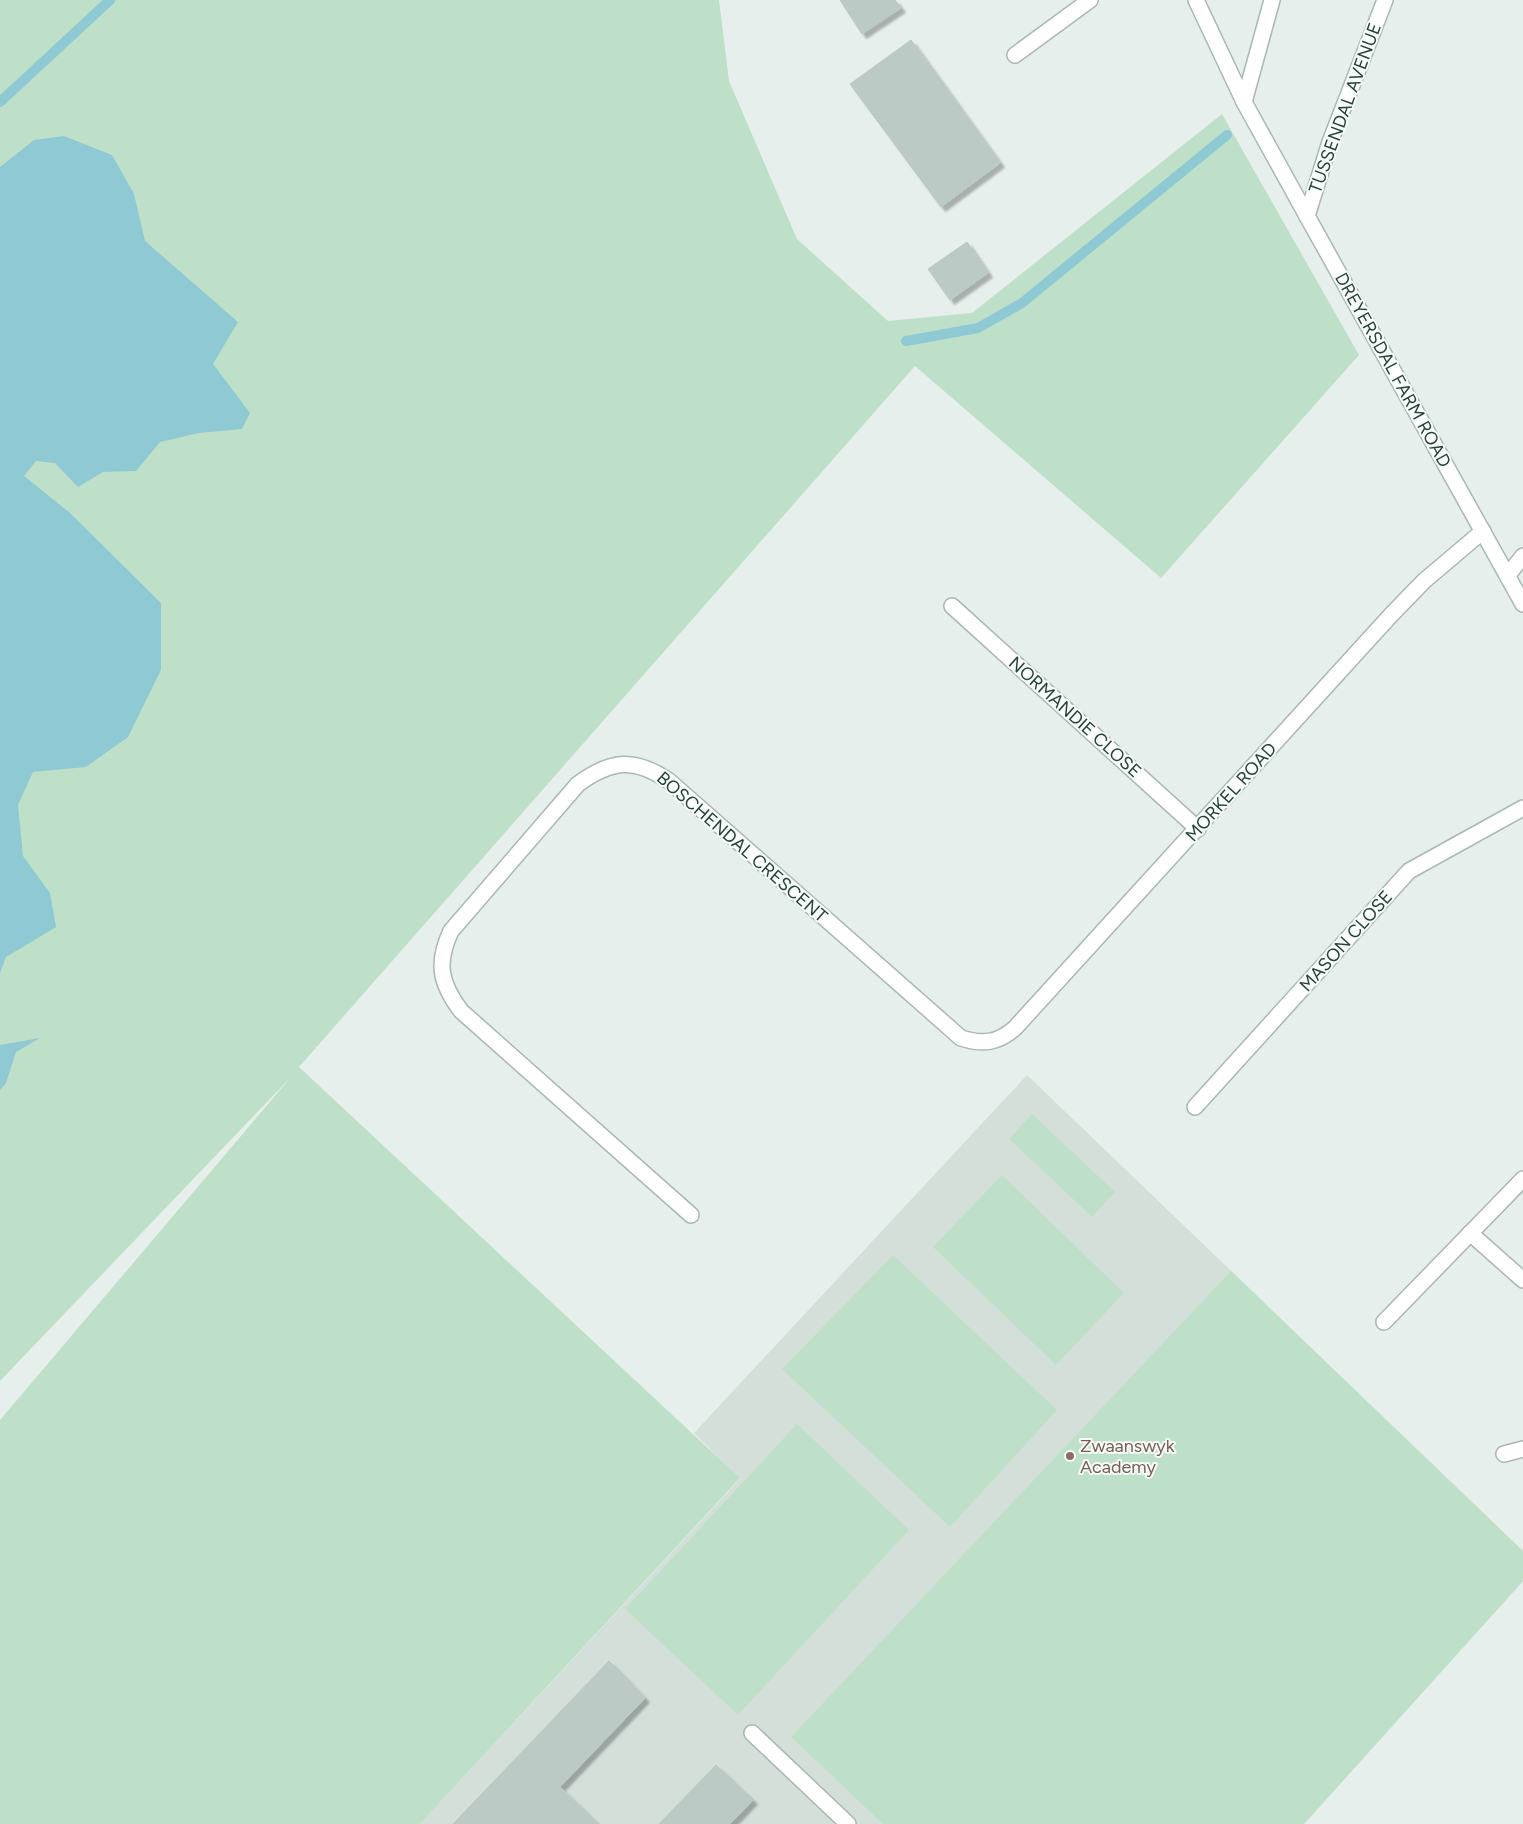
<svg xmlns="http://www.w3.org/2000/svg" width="1523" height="1824" viewBox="0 0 1523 1824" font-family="Figtree,sans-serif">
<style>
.built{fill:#d4dfda}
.green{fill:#bfe0c8}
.water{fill:#8ec9d4}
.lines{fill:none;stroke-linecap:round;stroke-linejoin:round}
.stream{stroke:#8ec9d4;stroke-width:10}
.building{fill:#bbcac4;stroke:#b8c9c2;filter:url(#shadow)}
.service-casing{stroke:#a8b8b2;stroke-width:18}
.minor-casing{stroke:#a8b8b2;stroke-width:18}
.service{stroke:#fff;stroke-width:15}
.minor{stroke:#fff;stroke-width:15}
.education-dot{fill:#8d6e63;stroke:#f7fbf9;stroke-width:2}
.labels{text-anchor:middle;stroke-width:4;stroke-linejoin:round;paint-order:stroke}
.street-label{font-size:18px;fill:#24423a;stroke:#f7fbf9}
.education-label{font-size:18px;fill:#785e54;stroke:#f7fbf9;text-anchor:start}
</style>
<defs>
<filter id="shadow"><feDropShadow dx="4.5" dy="4.5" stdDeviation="1" flood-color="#0004"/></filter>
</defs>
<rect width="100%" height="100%" fill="#e6efeb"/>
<!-- built -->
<path class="built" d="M1027,1075L1523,1551V1581L1304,1824H420L740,1479L694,1433Z"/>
<!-- green -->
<g class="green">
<path d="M0,0H719L729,81L797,239L888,321L972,313L1222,114L1359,355L1161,578L915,366L299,1067L740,1478L420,1824H0V1420L291,1077L0,1381Z"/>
<path d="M1032,1114L1115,1192L1092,1217L1009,1139Z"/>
<path d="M1002,1175L1124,1293L1056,1365L933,1247Z"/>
<path d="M893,1255L1057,1410L950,1527L782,1369Z"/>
<path d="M1231,1271L1523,1551V1581L1304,1824H883L791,1737Z"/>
<path d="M797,1424L909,1530L738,1715L625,1609Z"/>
</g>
<!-- water -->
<g class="water">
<path d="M64,136L112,155L134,194L145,241L238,322L213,364L250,413L242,429L199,433L160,442L136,471L103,472L78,487L55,463L36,461L24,476L70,513L161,603V670L128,737L86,767L33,772L18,805L23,856L50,893L56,927L6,957L0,973V167L34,140Z"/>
<path d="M40,1038L16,1052L6,1083L0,1090V1045Z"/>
</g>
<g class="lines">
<!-- stream -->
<g class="stream">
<path d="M0,102L110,0"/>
<path d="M906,341L978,328L1022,303L1227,135"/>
</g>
</g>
<!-- building -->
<g class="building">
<path d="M840,0H895L901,8L862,34Z"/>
<path d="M911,40L1000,163L941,207L850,84Z"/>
<path d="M967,242L988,273L950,300L928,269Z"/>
<path d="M609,1661L645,1698L560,1787L598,1824H453Z"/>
<path d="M716,1765L753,1800L730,1824H659Z"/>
</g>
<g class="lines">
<defs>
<g id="service">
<path d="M1196,0L1244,102L1307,216"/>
<path d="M1015,55L1090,0"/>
<path d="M1244,102L1272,0"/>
<path d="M1470,1233L1523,1280"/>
<path d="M1384,1322L1523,1179"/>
<path d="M1504,1454L1523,1449"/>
<path d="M752,1733L848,1824"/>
</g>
<g id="minor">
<path d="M1385,0L1330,142L1307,216L1523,604"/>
<path d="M1508,575L1523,556"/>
<path d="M952,606L1198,829"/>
<path d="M1195,1107L1409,871L1523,808"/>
<path d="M691,1215L461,1011C440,983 436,963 451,931L578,784C611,760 634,757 669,781L961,1038C983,1045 998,1043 1015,1028L1391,615L1424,581L1483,531"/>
</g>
</defs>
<!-- service casing -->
<use href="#service" class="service-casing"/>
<!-- minor casing -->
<use href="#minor" class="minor-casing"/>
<!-- service -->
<use href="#service" class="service"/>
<!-- minor -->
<use href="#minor" class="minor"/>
</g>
<!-- markers -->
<circle class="education-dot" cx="1070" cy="1456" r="5"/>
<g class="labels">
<!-- street labels -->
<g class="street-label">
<text transform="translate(1345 108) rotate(-70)" y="6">TUSSENDAL AVENUE</text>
<text transform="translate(1393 370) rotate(61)" y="6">DREYERSDAL FARM ROAD</text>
<text transform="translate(1075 717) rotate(42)" y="6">NORMANDIE CLOSE</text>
<text transform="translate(1231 792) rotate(-48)" y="6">MORKEL ROAD</text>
<text transform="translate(742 847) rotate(41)" y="6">BOSCHENDAL CRESCENT</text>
<text transform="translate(1346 941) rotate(-48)" y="6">MASON CLOSE</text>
</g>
<!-- education labels -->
<g class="education-label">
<text x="1080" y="1452">Zwaanswyk<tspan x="1080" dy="21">Academy</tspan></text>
</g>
</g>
</svg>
